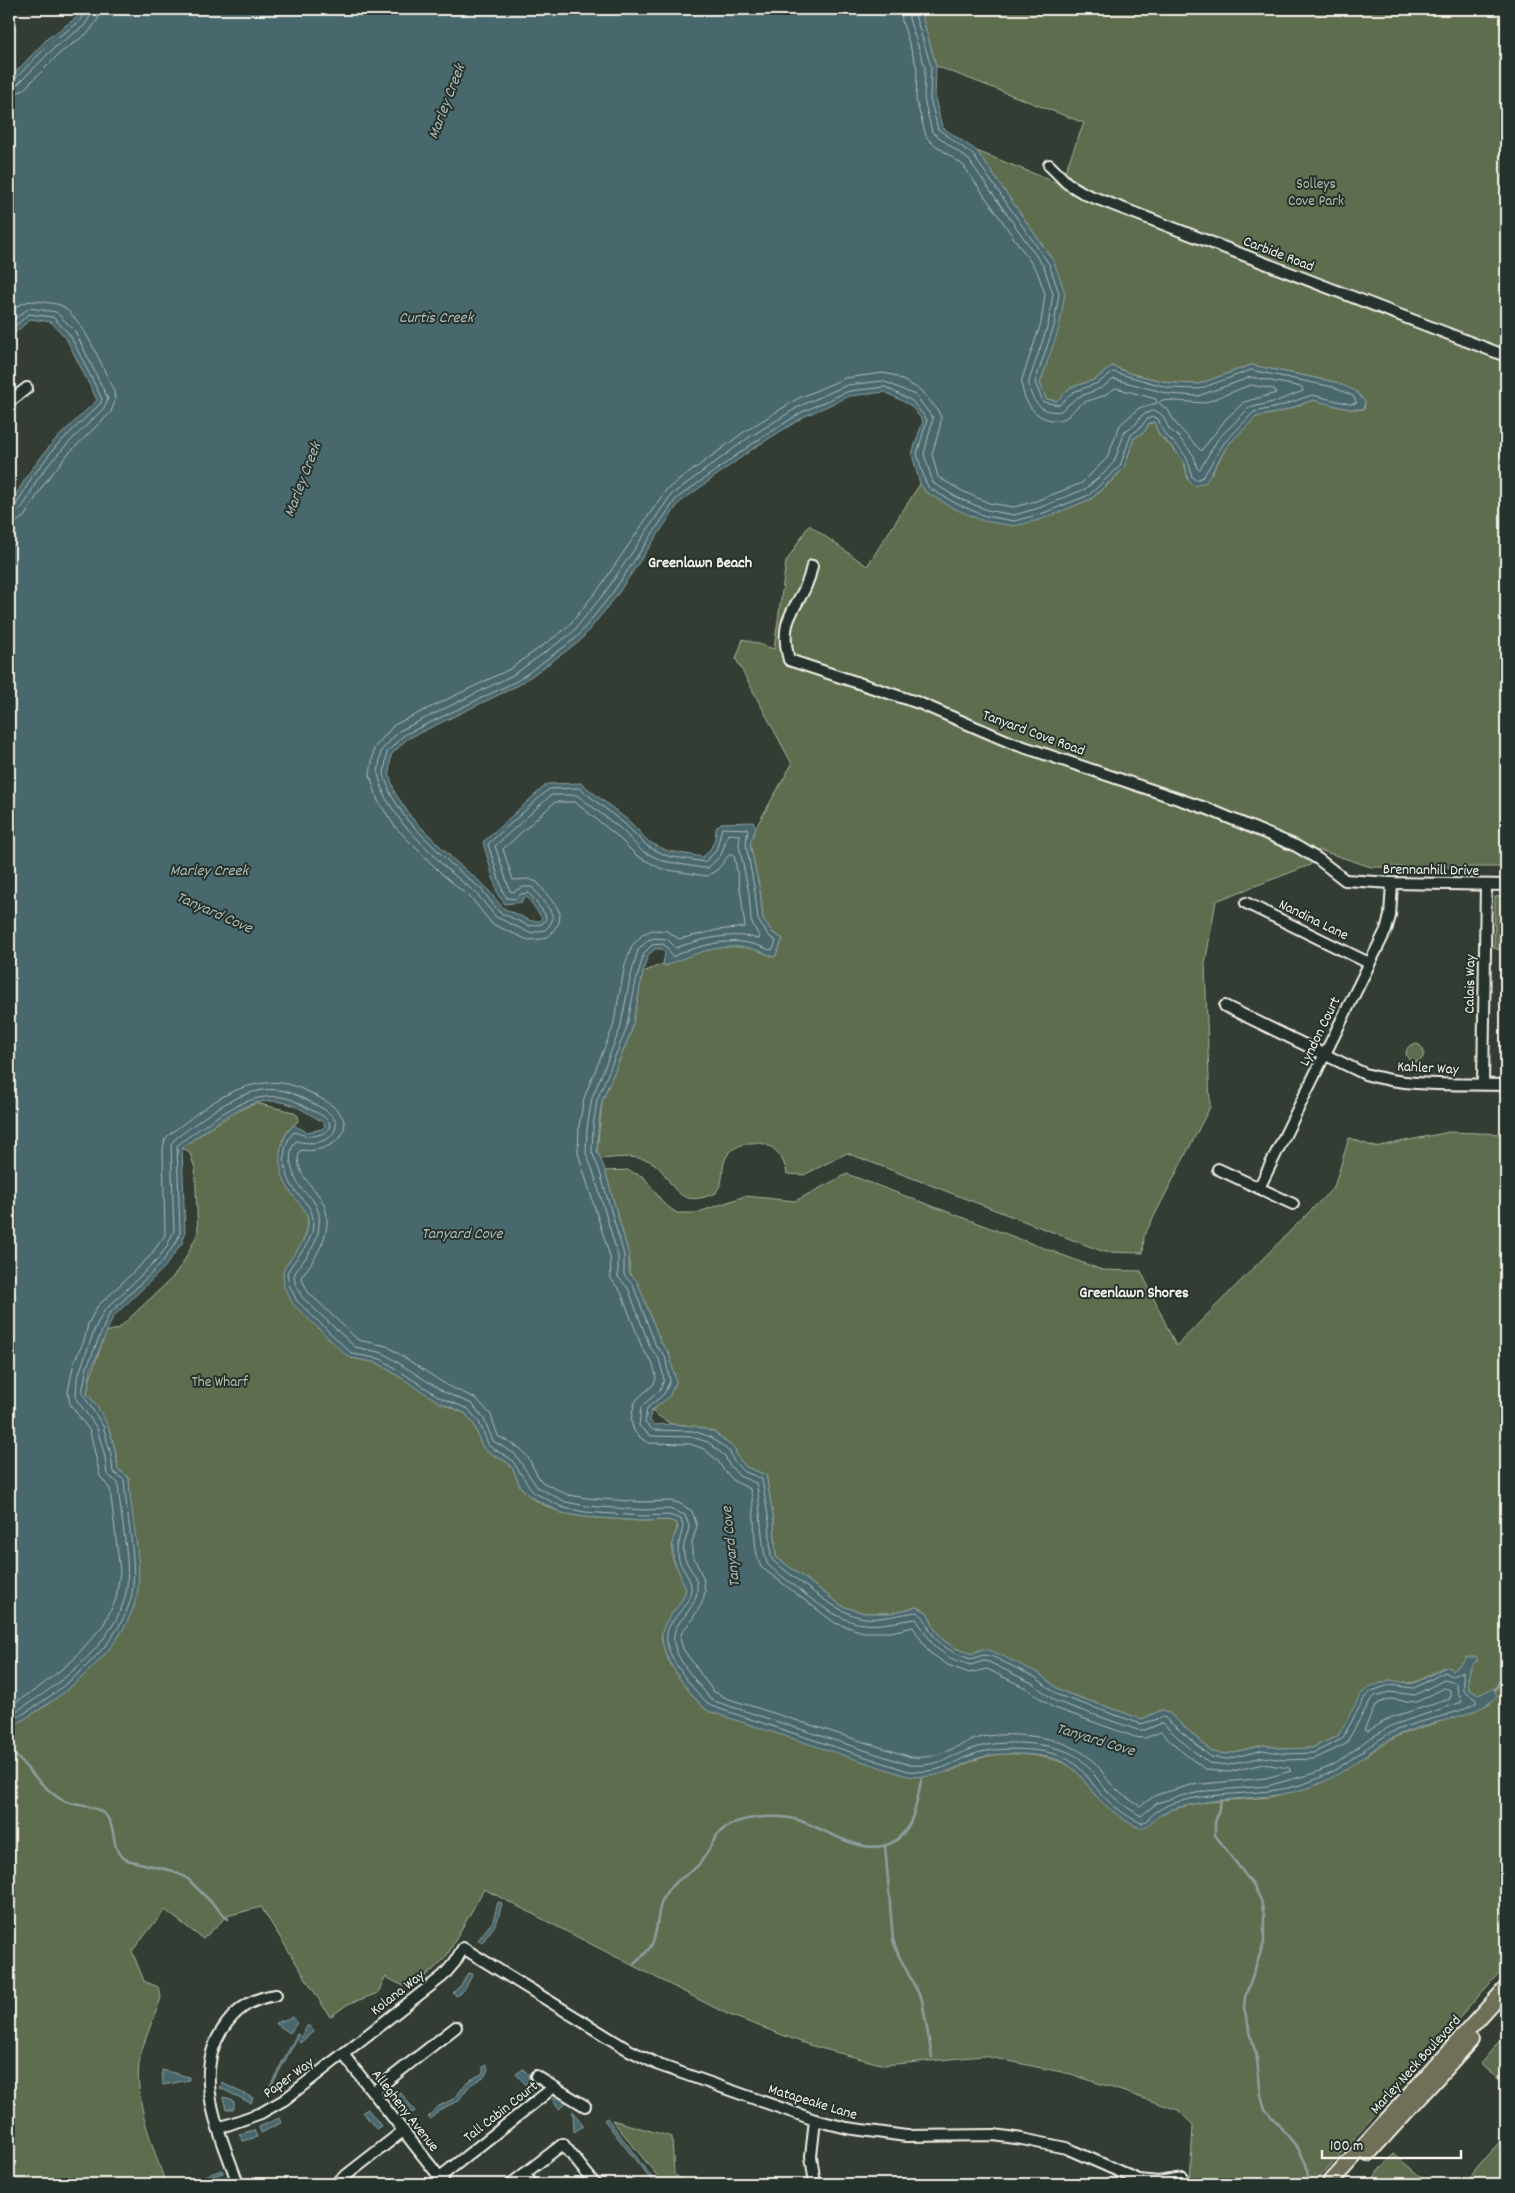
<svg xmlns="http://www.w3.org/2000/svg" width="1515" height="2193" viewBox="0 0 1515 2193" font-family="Dekko,sans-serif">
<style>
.green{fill:#5e6d4f;stroke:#a9af9c}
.water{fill:#48686e;stroke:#8d9f9f}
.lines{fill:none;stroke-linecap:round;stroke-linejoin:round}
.shore{stroke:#afbab7;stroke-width:1}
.stream{stroke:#8d9f9f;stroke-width:2.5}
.minor-casing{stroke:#f4f1e8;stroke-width:14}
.major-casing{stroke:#f4f1e8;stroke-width:18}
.minor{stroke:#26332d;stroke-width:10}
.major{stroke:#706f59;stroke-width:14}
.labels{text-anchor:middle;stroke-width:4;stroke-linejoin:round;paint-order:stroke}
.park-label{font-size:15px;fill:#b8bcab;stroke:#26332d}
.street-label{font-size:15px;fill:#f4f1e8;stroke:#26332d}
.water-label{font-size:16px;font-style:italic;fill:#afbab7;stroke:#26332d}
.neighbourhood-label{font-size:16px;font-weight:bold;fill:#f4f1e8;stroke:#26332d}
</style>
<rect width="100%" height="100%" fill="#333d34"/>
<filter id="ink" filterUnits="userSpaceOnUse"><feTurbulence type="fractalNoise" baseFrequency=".02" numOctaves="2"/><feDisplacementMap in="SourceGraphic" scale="10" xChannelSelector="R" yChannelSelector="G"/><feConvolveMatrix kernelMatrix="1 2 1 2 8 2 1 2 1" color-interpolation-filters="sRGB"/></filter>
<g filter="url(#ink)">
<!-- green -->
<g class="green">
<path d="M920,9H1506V867H1371L1319,850L1310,865L1216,901L1205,964L1210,1107L1144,1236L1143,1253L1104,1252L847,1153L804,1175L787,1174C785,1165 782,1156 775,1150C763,1139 740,1141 729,1153C721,1162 724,1173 721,1183C720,1186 717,1190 716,1193C668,1214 675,1170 647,1160C632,1155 615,1158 600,1159L597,1151L602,1101L631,1032L643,972L663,964L666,966C690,953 722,943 749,948C758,950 766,954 775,957L783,939L773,933L763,919L760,891L750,844L752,834L792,764L736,659L743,639L774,649L786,562L809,525L867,566L920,484L926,492L1067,508L1091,499L1112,481L1124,468L1134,438L1144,432L1149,424L1154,422C1157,426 1157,432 1160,436C1177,454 1184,454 1188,480L1212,473L1227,446L1256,417L1280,412L1313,400L1349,409H1364L1365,402L1356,392L1335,382L1251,365L1199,384L1171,383L1132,374L1112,366L1096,379L1070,388L1057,401L1046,399L1040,383L1047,363L1054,262L977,151L1060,184L1084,123L936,66Z"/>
<path d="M1506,896V952L1494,948L1495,897Z"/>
<circle cx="1415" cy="1053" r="9"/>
<path d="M256,1103L293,1112L298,1116L299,1120L287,1132L282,1142L300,1203C318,1223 301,1249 286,1265L351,1358L378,1363L445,1405L465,1413L474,1424L481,1444L485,1450L507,1462L513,1469L520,1486L529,1496L544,1505L562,1513L584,1517L642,1521L668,1520L677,1523C679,1530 669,1544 673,1559C676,1569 685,1577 686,1589C683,1605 669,1614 663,1629C654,1650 692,1698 708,1711L949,1772C962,1766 974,1759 988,1756C1009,1751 1054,1755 1071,1767C1083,1775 1089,1789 1099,1799C1110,1810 1123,1818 1136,1827L1170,1810L1196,1803L1270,1797L1319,1784L1399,1735L1451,1718L1490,1704L1494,1689L1478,1695L1469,1689L1468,1679L1471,1665L1478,1660L1464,1661L1452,1671L1448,1666C1422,1674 1421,1689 1390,1680L1350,1716L1338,1736L1312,1748L1284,1749L1264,1745L1226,1754L1212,1752L1168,1712L1162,1710L1142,1719L1061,1691L1038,1673L982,1649L972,1654L955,1648L943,1640L934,1628L927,1612L917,1607L890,1613H864L842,1606L776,1557L774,1522L766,1475L746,1467L737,1457L735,1449L714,1432L694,1426L671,1424L651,1411L669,1396L676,1382L669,1353L661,1343L637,1282L629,1273V1255L605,1171L627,1170L644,1177L664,1204L677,1213H696L745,1196L795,1201L847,1174L1102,1270L1141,1271L1176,1346L1334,1187L1349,1138L1375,1147L1449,1132L1506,1134V1965L1314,2184H1190L1193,2125L1178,2110L1071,2074L984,2056L884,2065L809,2045L727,2014L484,1889L446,1957L432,1971L408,1988L385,1977L378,1993L348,2004L330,2017L261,1907L227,1916L203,1939L165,1910L132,1951L144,1981L158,1987L161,1998C155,2016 141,2046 139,2064C135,2104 153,2147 166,2184H9V1728L47,1705L86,1673L104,1655L120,1634L134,1606L129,1479L122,1472L118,1470C115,1442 107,1416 87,1394C90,1371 100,1354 105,1332L118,1329L172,1278L184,1261L198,1233L195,1168L189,1151L181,1148C206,1131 228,1114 256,1103Z"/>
<path d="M1506,2033V2084L1480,2064Z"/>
<path d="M612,2120L672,2137L674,2174L688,2184H664Z"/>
<path d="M1506,2134V2184H1464Z"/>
<path d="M1394,2154L1429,2184H1368Z"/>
</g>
<!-- water -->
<g class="water">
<path d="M82,9H920L936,66L935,98L942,127L977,151L1054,262L1065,293L1059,328L1040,383L1046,399L1057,401L1070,388L1096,379L1112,366L1132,374L1171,383L1199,384L1251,365L1335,382L1356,391L1365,402L1363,409H1349L1313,400L1280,412L1256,417L1227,446L1206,482L1194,486L1188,480L1185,463L1171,445L1159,435L1154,422L1149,423L1144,432L1134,438L1124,468L1091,499L1042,519L1015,526L983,521L953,508L926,492L920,484L912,454L923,421L910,405L885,392L850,396L805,416L754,448L679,503L615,598L580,641L519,685L407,739L391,755L389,774L395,793L411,817L455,861L485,886L503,908L531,921H539L542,918L527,897L522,898V902L505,904L498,895L483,842L547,784L581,783L629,821L649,842L668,851L703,857C712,849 716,840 716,828L721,823L753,822L756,827L750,844L760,891L763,919L773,933L783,939L775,957C766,954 758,950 749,948C722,943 690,954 666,966L663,964L665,953L662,949H655L648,955L644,968L631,1032L602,1101L598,1128L597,1151L604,1167L629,1255V1273L637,1281L661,1343L669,1353L676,1382L669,1397L651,1411L650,1421L654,1425L671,1424L694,1426L714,1432L735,1449L737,1457L746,1467L766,1475L774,1522L776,1557L842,1606L864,1613H890L917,1607L927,1612L934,1628L943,1640L955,1648L972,1654L982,1649L992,1651L1038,1673L1061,1691L1142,1719L1162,1710L1168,1712L1212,1752L1226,1754L1264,1745L1284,1749L1312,1748L1338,1736L1361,1694L1369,1687L1390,1680L1413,1684L1448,1666L1452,1671L1464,1661L1466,1657H1476L1478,1659C1468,1667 1467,1677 1469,1689L1478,1695L1494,1688L1497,1697C1471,1720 1430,1720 1398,1735C1371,1747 1349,1771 1321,1783C1280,1801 1237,1795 1194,1804C1184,1806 1171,1808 1162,1814C1154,1819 1149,1826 1140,1828C1128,1824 1106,1807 1097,1797C1085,1783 1077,1767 1059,1760C1040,1753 995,1751 976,1759C948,1770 940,1779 907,1776L708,1711C691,1697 655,1651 663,1629C668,1614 683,1605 686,1589L673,1558V1539L678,1528L677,1523L668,1520L642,1521L584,1517L562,1513L529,1496L520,1486L513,1469L507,1462L485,1450L481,1444L474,1424L465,1413L439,1402L378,1363L351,1358L345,1354L293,1304L284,1287L283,1271C291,1255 306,1245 308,1225C309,1210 300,1206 293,1195C276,1173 275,1145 293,1125L307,1132L322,1129L325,1126L323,1122C310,1115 296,1104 281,1102C245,1095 209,1128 182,1148L185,1233L182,1243L164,1268L113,1317L91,1369L87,1394C107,1416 115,1441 118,1470L126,1475L129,1479C130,1512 142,1558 138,1589C129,1650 59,1700 9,1728V507L28,474L53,442L97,400L66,338L51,322L31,319L9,338V79L48,38L76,18Z"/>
<path d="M498,1902L502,1903L497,1922L482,1943L478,1940L493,1921Z"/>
<path d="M468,1973L473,1974L465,1988L457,1996L453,1993L461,1985Z"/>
<path d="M293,2017L297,2023L290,2033L275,2023Z"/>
<path d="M308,2025L314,2031L300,2043L299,2040Z"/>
<path d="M297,2034L299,2035L267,2094L266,2093Z"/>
<path d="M486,2065L488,2069L485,2076L470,2085L458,2101L439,2110L431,2119L428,2117L437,2107L455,2098L467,2082L483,2073V2067Z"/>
<path d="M523,2069L529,2075L528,2077L539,2084L532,2091L516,2074Z"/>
<path d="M162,2070L189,2077V2080L163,2085Z"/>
<path d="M222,2083L253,2098L251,2103L220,2088Z"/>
<path d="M400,2092L415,2111L413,2113L405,2108L396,2095Z"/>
<path d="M558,2096L568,2101L559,2109L552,2100Z"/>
<path d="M223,2097L231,2099L234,2102V2109H226Z"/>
<path d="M368,2109L381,2126L376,2129L363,2112Z"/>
<path d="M573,2111L583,2126L574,2132Z"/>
<path d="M279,2118L281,2123L261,2133L259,2127Z"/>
<path d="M607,2118L657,2184H654L604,2120Z"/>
<path d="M254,2130L257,2137L243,2141L239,2134Z"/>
<path d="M222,2170L223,2173L190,2183V2181Z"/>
</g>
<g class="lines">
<!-- shore -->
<g class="shore">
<path d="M9,81L14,80L51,42L79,22L86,9"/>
<path d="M9,88L17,85L55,47L84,26L91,15L92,9"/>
<path d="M9,95L22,91L60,53L89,32L98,19L100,9"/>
<path d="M9,313C21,303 27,299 43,302C49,303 56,303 62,306C86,323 101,365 114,391L115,401L111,412L67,455L44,484L24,517L18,521L9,523"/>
<path d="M9,323L29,308L56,312L75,331L108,399L104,408C81,431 56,453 37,480C30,492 24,514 9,515"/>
<path d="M9,331L29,314L53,317L70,335L102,399L100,404L56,446L32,477L15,507L9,509"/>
<path d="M1251,385L1274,389L1276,393L1244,402L1226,419L1201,451L1176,424L1168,410L1159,403L1162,400L1203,403Z"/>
<path d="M1445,1688L1450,1690V1699L1392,1717L1368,1731L1364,1730L1375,1706L1379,1703L1389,1699L1416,1702Z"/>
<path d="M9,1706L37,1689L73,1660L104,1624L116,1599L120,1571L110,1489L100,1476L90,1431L70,1404L68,1392L74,1362L84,1341L88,1324L97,1307L150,1256L165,1235L163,1149L165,1139L171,1133C196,1115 222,1091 253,1085C264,1083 276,1081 287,1084C299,1086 333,1103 340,1113C357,1138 321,1154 301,1150L299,1152C295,1172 309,1182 319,1196C339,1223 318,1256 301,1277L308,1292L358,1340L387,1346L448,1386L477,1399L491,1415L498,1436L521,1449L529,1459L537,1475L542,1482L568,1495L587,1498L642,1502L669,1501L679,1503L692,1511L697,1526L692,1542V1554L703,1577L705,1592L702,1603L693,1618L682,1632L680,1638L683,1649L713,1691L726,1698L911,1757C945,1760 958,1741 988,1736C1020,1732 1069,1737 1093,1761C1101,1768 1105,1778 1112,1785C1120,1794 1130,1800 1140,1806L1156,1795L1191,1785L1266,1778L1291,1771L1289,1768L1263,1764L1229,1772L1207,1770L1186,1755L1161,1732L1145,1738L1135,1737L1052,1707L1028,1689L987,1669L969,1673L948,1665L929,1652L913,1627L891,1632H863L835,1623L761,1567C751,1549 757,1511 750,1489L734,1481L723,1469L718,1461L704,1449L690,1444L649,1443L642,1439L634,1431L631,1421L634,1404L638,1398L653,1385L656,1379L655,1372L652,1362L643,1350L621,1292L611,1279L610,1257L578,1153L579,1126L584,1098L613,1027L625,965L632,946L643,934L652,930L667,931L679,939L718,930L745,927L741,894L734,855L730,854L717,870L707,876L662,869L637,856L616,835L575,802H555L503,849L513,880L528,879L537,882L556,906L560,913L559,923L549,936L541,939L528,940L492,924L472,899L442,874L396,828L378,801L370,775L374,748L394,725L510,669L567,628L600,587L666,490L744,432L797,399L845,378L883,373L893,375L919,389L937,409L941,417L940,427L932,454L938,477L962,491L989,503L1014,507L1036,501L1082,483L1107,458L1120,425L1139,408L1157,403L1156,399L1116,388C1111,390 1107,394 1103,396C1096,399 1087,400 1081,404C1074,408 1071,416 1063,419C1039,426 1020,401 1022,379L1041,323L1045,294L1037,271L963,165L931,142L926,136L916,100L917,68L902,21L901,9"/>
<path d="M9,1715C53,1691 121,1641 127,1586C130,1554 120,1516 118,1483L107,1474L105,1457L97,1428L76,1399L77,1379L95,1328L104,1311L156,1261L166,1248L174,1231L171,1144L175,1139C205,1117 244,1082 285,1091C294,1093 302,1098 310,1102C319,1107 332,1111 336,1123C336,1144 311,1145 296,1141C285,1154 292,1175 301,1188C305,1193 311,1196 314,1202C318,1208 320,1217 319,1224C318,1248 304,1257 294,1275L295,1283L302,1297L355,1347L383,1353L444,1392L472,1404L484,1419L493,1441L515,1454L537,1487L566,1502L586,1506L642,1510L669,1509L685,1515L689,1526C688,1537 682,1543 684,1555C687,1568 699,1576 697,1591C696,1604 686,1613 679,1623C661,1647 694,1677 708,1696L714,1701L910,1765C941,1767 948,1756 975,1748C1001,1739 1053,1742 1076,1756C1090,1765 1096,1779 1107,1791C1116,1800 1129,1809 1141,1816L1157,1803L1176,1797L1206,1791L1267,1786L1315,1773L1337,1763L1367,1740L1393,1725L1462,1702L1458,1693L1456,1683L1444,1680L1415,1695L1389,1692L1375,1696L1370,1701L1346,1744L1314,1759L1284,1760L1263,1757L1228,1765L1209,1763L1191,1749L1162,1723L1145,1730H1138L1055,1701L1032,1683L989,1662L984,1661L970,1665L950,1658L935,1647L916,1619C898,1621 882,1626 863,1624C833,1621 793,1584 769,1566C761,1557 761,1501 756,1483L739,1476L728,1463L725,1456L708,1442L691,1437L651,1436L639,1426L641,1407L660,1390L664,1380L662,1370L659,1359L650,1347L628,1288L618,1277V1256L593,1171L586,1153L587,1128L592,1098L620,1029L630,979L638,950L648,940L654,938L667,939L676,948C700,939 734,931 758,939L760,938L751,921L749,893L739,845L740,835L728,834L721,855L708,868H702L663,861L642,851L621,829L577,795H551L495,846L510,891L513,892L523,887H532L550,910L553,918L550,925L545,930L530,933L496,917L477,894L447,869L403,824L385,797L378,774L381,751L399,731L513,675L572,633L606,591L671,495L748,438L800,406L847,385L883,381L915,395L933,418L924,454L933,483L958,498L987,510L1014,515L1039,508L1085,489L1104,473L1114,462L1125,431L1136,424L1142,415L1152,411L1158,412L1163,416L1169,429L1179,437L1194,456L1197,468L1200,469L1218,439L1249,408L1277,401L1303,391L1302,387L1251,377L1198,396L1169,394L1114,379L1101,388L1076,398L1061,411C1041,415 1029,399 1029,381L1048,325L1053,294L1044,267L969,160L932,132L924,99L925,67L909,19V9"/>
<path d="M9,1722C55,1697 128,1643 133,1586C136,1552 126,1515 124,1480L113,1472L111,1455L103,1426L82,1393L87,1367L109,1314L160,1265L177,1241L180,1232L177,1146C183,1140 191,1135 198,1130C222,1113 250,1093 281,1097C291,1098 301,1104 309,1109C317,1113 327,1116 330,1125L327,1131C314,1139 306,1136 294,1132C278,1148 284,1177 297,1193C305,1203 313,1208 313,1222C313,1245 296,1255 287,1273L289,1285L297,1301L349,1351L353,1354L381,1359L441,1398L468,1409L479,1422L489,1446L511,1459L533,1492L564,1508L585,1512L642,1516L668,1515L681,1519L683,1526C680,1541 674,1553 682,1567C686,1574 691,1580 691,1588C691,1603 677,1613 670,1625C666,1632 666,1639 668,1647C672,1663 698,1696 711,1706L908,1771C944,1774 947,1763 977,1753C998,1747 1044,1748 1063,1757C1081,1765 1088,1779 1101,1794C1110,1804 1127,1817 1141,1823C1148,1821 1152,1814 1159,1810C1169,1803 1183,1801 1195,1798C1237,1791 1280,1796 1319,1778C1348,1766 1369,1742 1397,1730C1422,1719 1452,1717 1476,1703V1700L1464,1691L1463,1671L1452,1676L1445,1672L1414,1688L1389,1685L1372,1691L1365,1697L1342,1739L1313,1753L1284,1754L1263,1750L1227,1759L1211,1757L1164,1717L1141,1724L1058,1695L1035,1677L991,1656L983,1655L971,1659C954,1654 941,1647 931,1632C926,1624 926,1617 917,1612C899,1614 882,1620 864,1618C836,1614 796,1578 773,1561L771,1557L769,1522L762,1479L743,1471L733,1460L730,1452L711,1437L693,1431L653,1430L645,1423L647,1408L664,1394L670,1381L665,1356L656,1346L633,1285L624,1275V1255L599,1169L592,1152L593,1127L597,1100L626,1030L636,981L644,953L652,945L663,944L667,947L672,957C694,947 728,937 752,944C758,945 764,948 770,950L773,949L776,941L769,936L758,920L755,892L746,844L748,829L722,828L716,851L705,862L667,856L647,846L626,825L579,788L549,789L488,844L503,892L507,898L516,899L521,894L529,893L545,914L546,919L542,924L529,926L499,912L481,889L451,864L407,820L391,795L384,775L387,752L404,735L517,681L576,638L611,595L676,499L752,444L802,412L849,391L885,387L912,401L927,420L917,454L925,481L929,488L955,503L985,516L1014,521L1041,514L1089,495L1120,466L1131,435L1140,428L1147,419L1153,417L1158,419C1161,424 1161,430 1165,434C1181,450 1188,453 1192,477L1196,480L1203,477L1224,443L1254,412L1278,407L1312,395L1350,404L1357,403L1353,396L1333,387L1251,370L1199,389L1170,388L1113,372L1098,383L1073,392L1059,405L1043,402L1035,382L1054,326L1059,293L1049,264L973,155L938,129L930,99L931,66L916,18L915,9"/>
</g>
<!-- stream -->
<g class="stream">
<path d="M1495,1690L1506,1669"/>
<path d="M9,1748C22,1762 48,1794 64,1801C78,1807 97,1804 107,1817C118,1831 109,1851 127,1860L173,1871L188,1879L228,1919"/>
<path d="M1221,1801L1215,1823V1835L1253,1885L1261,1900L1264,1916V1943L1245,1997L1244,2008L1257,2059L1261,2095L1265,2109L1298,2148L1306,2164L1309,2183"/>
<path d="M885,1845L893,1940L899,1956L922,2000L932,2057"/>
<path d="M634,1964C641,1958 648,1952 652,1944C659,1929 656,1911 664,1896C672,1880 690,1876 700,1863C711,1850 713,1833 730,1825C746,1816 783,1814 801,1821C832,1832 881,1869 907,1828C916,1814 918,1793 922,1777"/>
</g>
<defs>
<g id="minor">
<path d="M1049,165L1067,183L1085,194L1506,356"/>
<path d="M9,402L27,388"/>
<path d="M812,566C804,608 776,611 789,660L919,703L1012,743L1208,809L1296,846L1318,859L1345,880L1392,883L1506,885"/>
<path d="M1246,903L1369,963"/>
<path d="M1225,1006L1365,1074C1411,1088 1459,1083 1506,1085"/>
<path d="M1483,1084L1486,885"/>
<path d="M1218,1169L1293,1204"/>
<path d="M1259,1188L1386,930L1390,916L1392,883"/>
<path d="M343,2054L445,2184"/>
<path d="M536,2076L585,2106"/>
<path d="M373,2092L456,2027"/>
<path d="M219,2128L261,2113L284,2100L443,1976L455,1962L463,1948L627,2049L659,2065L815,2120L847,2128L906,2136L994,2135L1022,2139L1066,2148L1139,2180L1158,2182L1183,2178"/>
<path d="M524,2174L532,2184"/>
<path d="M440,2177L554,2087"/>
<path d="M238,2184C221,2134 188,2072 227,2023C240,2006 255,1998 276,1995"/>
<path d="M335,2184L403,2131"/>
<path d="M511,2184L563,2144L595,2184"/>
<path d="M815,2184L811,2156L815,2120"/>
</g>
<g id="major">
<path d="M1368,2154L1471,2040"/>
<path d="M1329,2184L1506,1988"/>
</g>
</defs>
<!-- minor casing -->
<use href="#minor" class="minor-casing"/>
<!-- major casing -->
<use href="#major" class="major-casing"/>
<!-- minor -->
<use href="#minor" class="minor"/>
<!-- major -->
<use href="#major" class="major"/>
</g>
</g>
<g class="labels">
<!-- park labels -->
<g class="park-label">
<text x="1316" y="188">Solleys<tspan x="1316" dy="17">Cove Park</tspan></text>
<text x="220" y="1386">The Wharf</text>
</g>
<!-- street labels -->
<g class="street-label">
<text transform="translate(1279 253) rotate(21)" y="5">Carbide Road</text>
<text transform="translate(1034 732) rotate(20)" y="5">Tanyard Cove Road</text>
<text transform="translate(1431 869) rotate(1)" y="5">Brennanhill Drive</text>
<text transform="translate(1314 919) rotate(26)" y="5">Nandina Lane</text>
<text transform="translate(1469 984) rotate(-89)" y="5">Calais Way</text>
<text transform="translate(1319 1031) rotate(-64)" y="5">Lyndon Court</text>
<text transform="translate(1428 1067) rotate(3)" y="5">Kahler Way</text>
<text transform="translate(397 1992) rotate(-38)" y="5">Kolana Way</text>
<text transform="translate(1415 2064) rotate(-48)" y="5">Marley Neck Boulevard</text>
<text transform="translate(288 2077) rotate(-36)" y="5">Paper Way</text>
<text transform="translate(813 2101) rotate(17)" y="5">Matapeake Lane</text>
<text transform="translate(406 2110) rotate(52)" y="5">Allegheny Avenue</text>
<text transform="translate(500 2111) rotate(-38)" y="5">Tall Cabin Court</text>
</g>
<!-- water labels -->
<g class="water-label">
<text transform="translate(445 101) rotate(-69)" y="6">Marley Creek</text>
<text x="436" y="322">Curtis Creek</text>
<text transform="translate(301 479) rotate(-69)" y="6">Marley Creek</text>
<text x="209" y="875">Marley Creek</text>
<text transform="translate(215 911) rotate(24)" y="6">Tanyard Cove</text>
<text x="462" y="1238">Tanyard Cove</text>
<text transform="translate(729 1547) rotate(-96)" y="6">Tanyard Cove</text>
<text transform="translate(1096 1738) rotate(17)" y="6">Tanyard Cove</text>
</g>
<!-- neighbourhood labels -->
<g class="neighbourhood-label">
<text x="700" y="567">Greenlawn Beach</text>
<text x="1134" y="1297">Greenlawn Shores</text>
</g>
</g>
<!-- margin -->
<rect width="1515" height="2193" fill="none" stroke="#26332d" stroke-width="30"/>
<rect x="15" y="15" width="1485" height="2163" fill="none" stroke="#f4f1e8" stroke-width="2" filter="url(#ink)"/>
<!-- scale -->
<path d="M1322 2150v8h139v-8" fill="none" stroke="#f4f1e8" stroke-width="2.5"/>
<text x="1330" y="2150" font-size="15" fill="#f4f1e8" stroke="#26332d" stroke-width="4" paint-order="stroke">100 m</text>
</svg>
